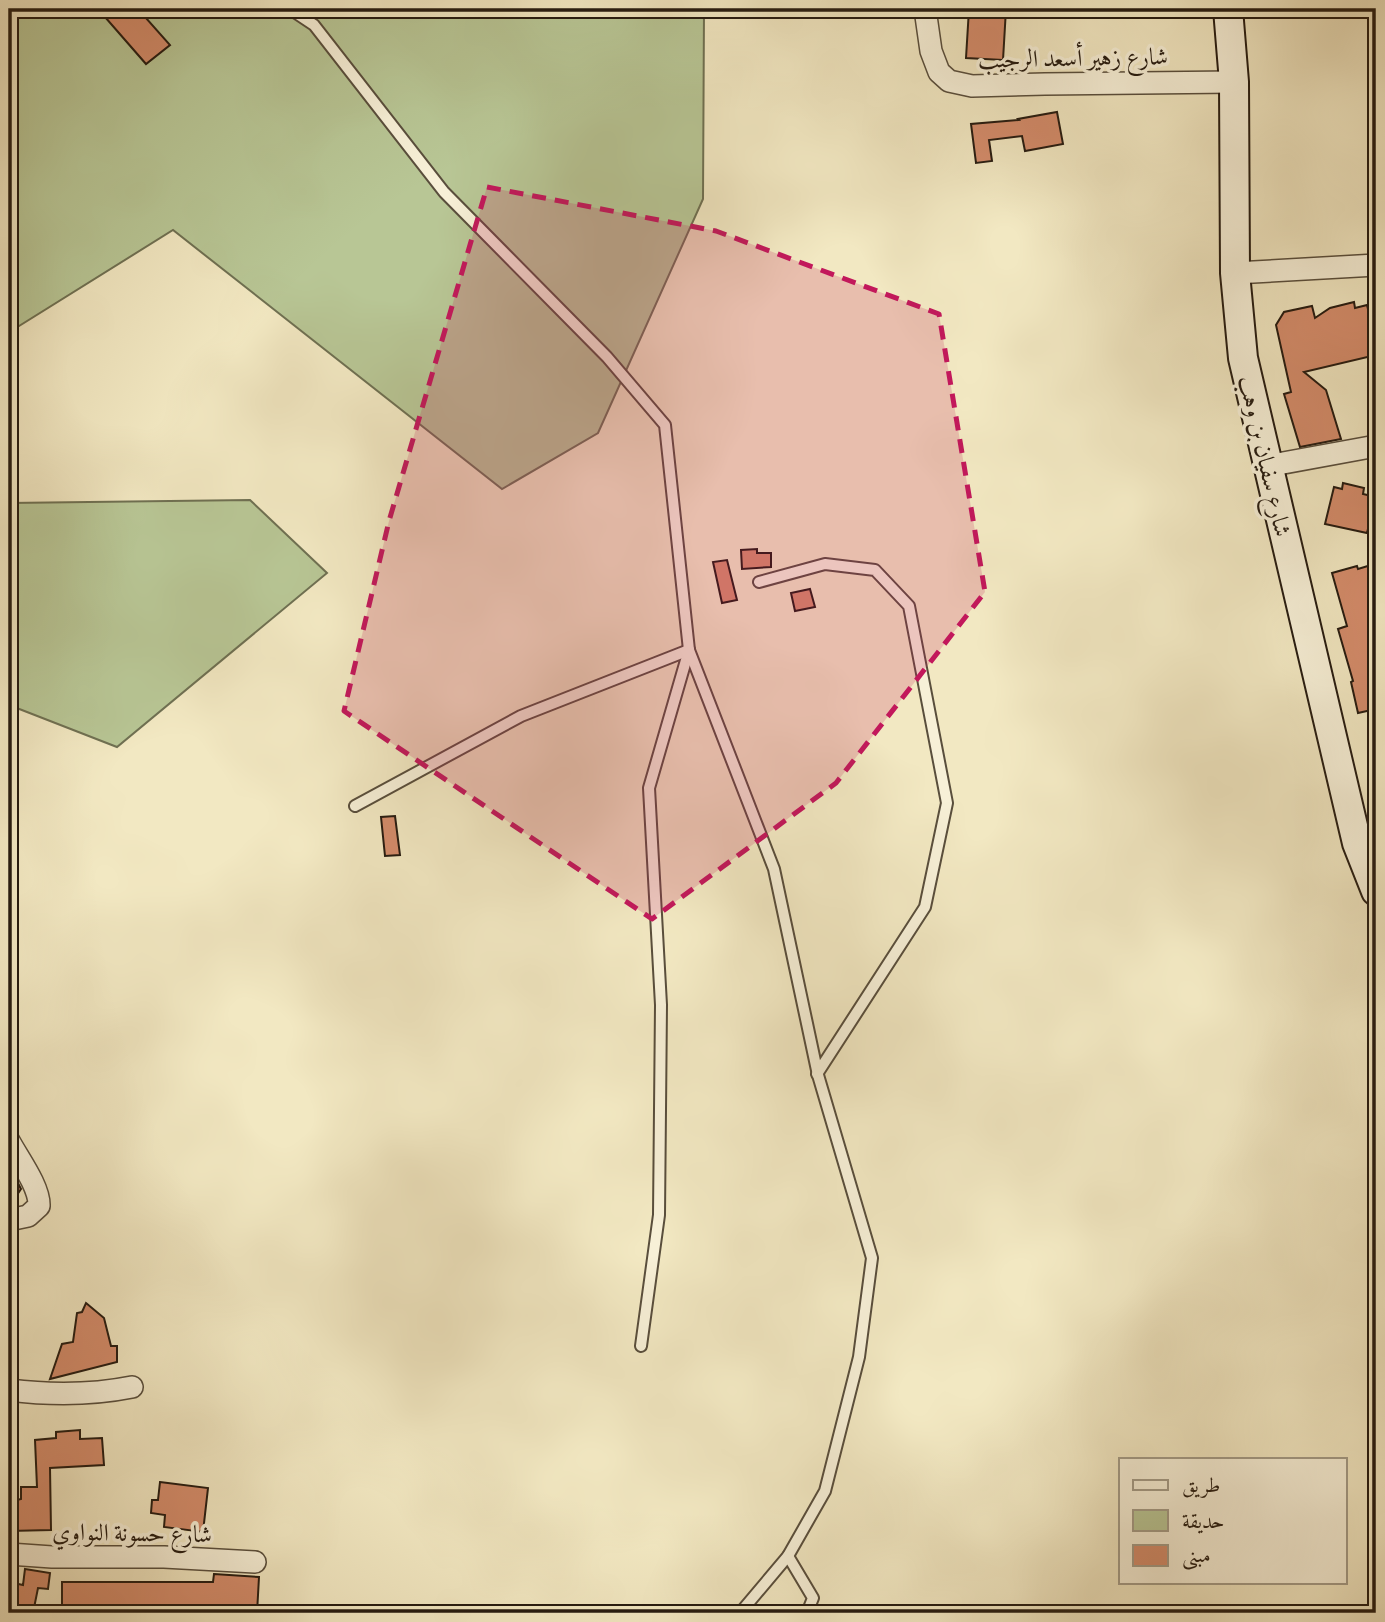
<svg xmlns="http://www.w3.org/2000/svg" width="1385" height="1622" viewBox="0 0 1385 1622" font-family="'IM FELL DW Pica',Amiri,serif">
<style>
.green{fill:#b8c695;stroke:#6f7052;stroke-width:2}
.building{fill:#d48c6b;stroke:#261b10;stroke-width:2}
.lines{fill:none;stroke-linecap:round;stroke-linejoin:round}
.lane-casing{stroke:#594e3c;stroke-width:14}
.street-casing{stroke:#594e3c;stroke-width:24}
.secondary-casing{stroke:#261b10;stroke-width:32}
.lane{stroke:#f7f0d7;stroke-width:10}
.street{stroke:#f7f0d7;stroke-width:21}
.secondary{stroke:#f7f0d7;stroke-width:28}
.marked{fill:#c2185b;fill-opacity:0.2;stroke:#c2185b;stroke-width:5;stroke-dasharray:14 9;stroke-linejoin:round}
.labels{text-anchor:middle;stroke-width:7;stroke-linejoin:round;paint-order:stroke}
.street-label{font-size:24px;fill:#261b10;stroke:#f7f0d7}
</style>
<rect width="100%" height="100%" fill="#f2e8c2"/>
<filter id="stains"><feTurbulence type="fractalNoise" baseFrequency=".00286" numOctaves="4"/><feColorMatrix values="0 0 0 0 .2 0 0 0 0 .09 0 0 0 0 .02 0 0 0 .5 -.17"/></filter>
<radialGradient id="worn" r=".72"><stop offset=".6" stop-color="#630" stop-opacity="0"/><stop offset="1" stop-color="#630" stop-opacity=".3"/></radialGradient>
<!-- green -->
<g class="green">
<path d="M9,9H704L703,199L598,433L502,489L173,230L11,331L9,212Z"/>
<path d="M250,500L327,573L117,747L9,705V503Z"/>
</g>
<!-- building -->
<g class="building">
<path d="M98,9H138L170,45L146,64Z"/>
<path d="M969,9H1006L1003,60L966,58Z"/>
<path d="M1057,112L1063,144L1025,151L1022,136L989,140L992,161L976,163L971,124L1019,120L1018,119Z"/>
<path d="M1354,302L1355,308L1367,305L1376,341V355L1304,372L1326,390L1341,439L1300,447L1284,394L1291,392L1276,325L1284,312L1312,306L1315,318L1330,308Z"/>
<path d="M1343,483L1364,488L1363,494L1376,497L1367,533L1325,524L1334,487L1342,489Z"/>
<path d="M757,549V553H771V567L742,569L741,550Z"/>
<path d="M727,560L737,600L722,603L713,562Z"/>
<path d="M1371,565L1373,571L1376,570V709L1358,713L1351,682L1353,681L1338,629L1347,626L1332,573L1357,566L1358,569Z"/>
<path d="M810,589L815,607L795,611L791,593Z"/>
<path d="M395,816L400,855L385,856L381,817Z"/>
<path d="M9,1166L21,1189L9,1207Z"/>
<path d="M86,1303L104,1318L111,1346H117V1362L50,1379L62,1344L73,1342L77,1313L82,1312Z"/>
<path d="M80,1430V1439L102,1438L104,1465L50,1468L51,1530L9,1531L17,1500L21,1499V1487H37L35,1440L56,1438V1432Z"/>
<path d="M160,1482L208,1488L203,1532L164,1527L165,1515L151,1513L152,1500H158Z"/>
<path d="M25,1569L50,1573L48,1589L38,1588L33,1613H9V1582L23,1585Z"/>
<path d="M214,1574L259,1577L257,1613H62V1582H213Z"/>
</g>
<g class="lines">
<defs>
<g id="lane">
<path d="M290,9L314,25L444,192L607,357L665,425L689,650L774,869L818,1075L872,1258L859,1357L825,1491L788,1556L740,1613"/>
<path d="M759,582L825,564L875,570L909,606L947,803L925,907L817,1074"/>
<path d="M355,806L521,716L689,650"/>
<path d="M641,1346L659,1215L661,1005L649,788L689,650"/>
<path d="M788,1556L813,1598L807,1613"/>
</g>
<g id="street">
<path d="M925,9L931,51L939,72L949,81L972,86L1045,84L1234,82"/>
<path d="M1235,273L1376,265"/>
<path d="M1267,466L1376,446"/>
<path d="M9,1141C18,1158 40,1187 39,1206L28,1216L9,1220"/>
<path d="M9,1390C50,1395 92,1395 132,1387"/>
<path d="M9,1554L52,1557H164L255,1562"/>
</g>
<path id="secondary" d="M1228,9L1234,82L1235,273L1243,358L1357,843L1376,891"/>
</defs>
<!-- lane casing -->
<use href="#lane" class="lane-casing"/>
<!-- street casing -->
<use href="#street" class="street-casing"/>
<!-- secondary casing -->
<use href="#secondary" class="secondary-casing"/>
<!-- lane -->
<use href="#lane" class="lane"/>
<!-- street -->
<use href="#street" class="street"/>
<!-- secondary -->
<use href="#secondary" class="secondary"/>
</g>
<!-- marked area -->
<path class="marked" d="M487,187L716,231L939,314L985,592L836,783L652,919L344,711L389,521Z"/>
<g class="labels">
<!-- street labels -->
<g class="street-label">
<text transform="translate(1073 58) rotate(-1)" y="8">شارع زهير أسعد الرجيب</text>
<text transform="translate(1265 456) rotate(77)" y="8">شارع سفيان بن وهب</text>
<text transform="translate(132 1533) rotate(1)" y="8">شارع حسونة النواوي</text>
</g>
</g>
<!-- margin -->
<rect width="1385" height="1622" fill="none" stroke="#f2e8c2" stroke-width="35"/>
<rect x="10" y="10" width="1364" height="1601" fill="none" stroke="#261b10" stroke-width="3.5"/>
<rect x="18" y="18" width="1350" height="1587" fill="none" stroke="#261b10" stroke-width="2"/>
<!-- legend -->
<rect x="1119" y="1458" width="228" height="126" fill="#f7f0d7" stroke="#a39b87" stroke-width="2"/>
<rect x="1133" y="1480" width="35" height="10" fill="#f7f0d7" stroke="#a39b87" stroke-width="2"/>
<text x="1182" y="1492" font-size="21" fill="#261b10">طريق</text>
<rect x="1133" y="1510" width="35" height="21" fill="#b8c695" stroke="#a39b87" stroke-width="2"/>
<text x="1182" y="1528" font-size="21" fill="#261b10">حديقة</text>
<rect x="1133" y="1545" width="35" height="21" fill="#d48c6b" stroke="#a39b87" stroke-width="2"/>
<text x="1182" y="1562" font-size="21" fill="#261b10">مبنى</text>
<rect width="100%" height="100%" filter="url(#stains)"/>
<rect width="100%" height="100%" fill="url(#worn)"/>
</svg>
